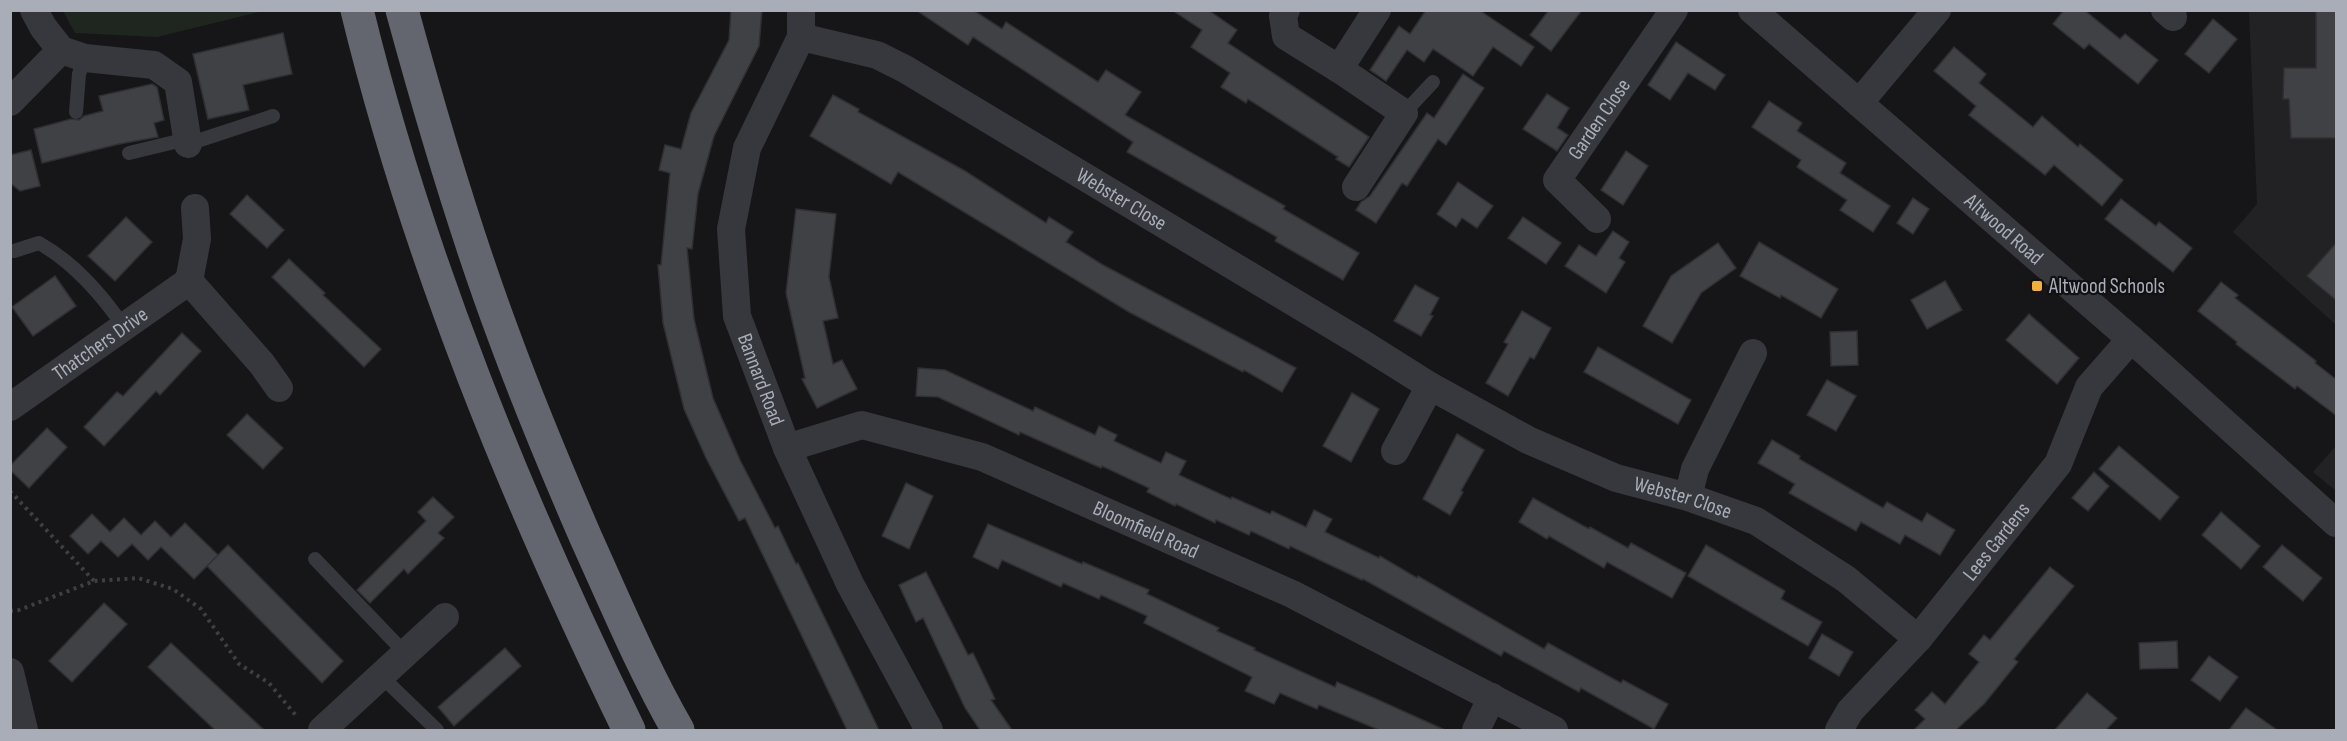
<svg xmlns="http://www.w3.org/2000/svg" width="2347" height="741" viewBox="0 0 2347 741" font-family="'Sofia Sans Condensed',sans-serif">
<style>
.built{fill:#222225}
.green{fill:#1e261f}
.building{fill:#404145;stroke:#303034;stroke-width:1.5}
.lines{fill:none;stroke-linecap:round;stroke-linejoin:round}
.path{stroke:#3d3f44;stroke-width:4;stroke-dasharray:3 4.5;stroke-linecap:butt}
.lane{stroke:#37383d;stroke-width:14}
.street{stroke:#37383d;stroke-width:28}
.highway{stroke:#63666e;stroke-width:33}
.poi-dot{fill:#f2b134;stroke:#111113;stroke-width:2}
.labels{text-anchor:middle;stroke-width:4.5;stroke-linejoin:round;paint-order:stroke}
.street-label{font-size:21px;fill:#a8adb8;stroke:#111113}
.poi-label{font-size:21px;fill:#a8adb8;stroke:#111113;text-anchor:start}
</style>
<rect width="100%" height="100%" fill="#161618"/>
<!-- built -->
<g class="built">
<path d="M2249,11H2336V325L2233,232L2257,204Z"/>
<path d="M2336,446V491L2313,472Z"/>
</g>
<!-- green -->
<path class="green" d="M63,11H263L157,37L75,33Z"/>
<!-- building -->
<g class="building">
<path d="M731,10H762L759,46L714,136L698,194L692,249L687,248L694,319L713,398L740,460L775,528L778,526L796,564L798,563L879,730H847L745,518L739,521L706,458L684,409L663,323L658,265H661L670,173L659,170L665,145L681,149L691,113L729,40Z"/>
<path d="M916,10H973L1002,29L1006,22L1098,82L1106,70L1141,92L1125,115L1285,206L1283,209L1359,253L1343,280L1275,241L1277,237L1127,152L1133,142L973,37L968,45Z"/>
<path d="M1172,10H1208L1237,30L1228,43L1369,137L1349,167L1336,159L1338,157L1248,99L1246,103L1221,87L1230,73L1191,47L1202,30Z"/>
<path d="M1426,10H1479L1534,47L1521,66L1493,47L1473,76L1433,49L1424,62L1407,50L1386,81L1370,70L1399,26L1410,34Z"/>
<path d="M1549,10H1582L1551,51L1530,35Z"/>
<path d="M2064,10H2084L2120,39L2125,34L2158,60L2138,84L2089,44L2084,49L2053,24Z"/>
<path d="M2316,10H2337V138H2291L2289,99H2283L2284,68H2316Z"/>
<path d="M2213,19L2237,39L2209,73L2185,54Z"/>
<path d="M283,33L292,74L243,85L249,110L208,119L193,54Z"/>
<path d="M1676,42L1725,75L1715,90L1688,73L1670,100L1648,85Z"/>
<path d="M1954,47L1986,74L1979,83L2033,127L2042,116L2078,147L2080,144L2123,180L2102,206L2054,165L2045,175L1969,115L1976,106L1934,71Z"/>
<path d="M1463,74L1484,88L1446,145L1438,139L1407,186L1402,183L1376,223L1356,210L1361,202L1370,196L1427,113L1434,118Z"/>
<path d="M152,84L157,87L164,120L154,123L158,137L119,144L42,163L34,129L71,119L79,120L84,116L103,111L99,96Z"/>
<path d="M1547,94L1569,108L1557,128L1568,135L1557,151L1523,129Z"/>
<path d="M833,95L859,109L858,112L965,171L1046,223L1049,217L1073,232L1066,242L1103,265L1296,368L1282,392L1244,370L1243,372L1129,312L898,172L891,184L810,136Z"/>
<path d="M1769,101L1802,123L1797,131L1846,163L1840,173L1890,206L1873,232L1840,210L1847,200L1797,167L1801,160L1752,127Z"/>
<path d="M31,150L40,186L20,191L10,183V155Z"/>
<path d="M1626,151L1648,166L1623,205L1601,190Z"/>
<path d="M1458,182L1493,206L1477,228L1462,218L1456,227L1437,214Z"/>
<path d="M247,195L284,230L267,248L230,214Z"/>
<path d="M1913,198L1929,209L1913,234L1897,223Z"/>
<path d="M2121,199L2156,226L2159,222L2192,248L2173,272L2105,219Z"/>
<path d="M796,209L836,214L829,277L838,318L823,321L833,364L842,360L857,389L817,408L802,379L805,378L786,293Z"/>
<path d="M126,217L152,242L115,281L88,256Z"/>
<path d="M1523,217L1561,243L1546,264L1508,238Z"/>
<path d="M1613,231L1629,242L1619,258L1625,262L1606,293L1565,266L1579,245L1596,256Z"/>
<path d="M1759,242L1838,289L1821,318L1781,295L1780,298L1740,276Z"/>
<path d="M2337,242V301L2307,276Z"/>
<path d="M1718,243L1736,268L1701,293L1672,343L1643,326L1671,276Z"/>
<path d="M289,259L325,293L323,295L381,349L364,367L272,277Z"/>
<path d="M55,276L76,306L33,336L12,307Z"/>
<path d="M1945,281L1962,310L1927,329L1911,300Z"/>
<path d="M2221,282L2238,295L2235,298L2316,361L2315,363L2337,380V416L2297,386L2295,389L2236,344L2237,342L2198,311Z"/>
<path d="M1415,285L1439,298L1430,315L1433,316L1421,336L1394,321Z"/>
<path d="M1522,311L1551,328L1534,359L1530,357L1508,396L1486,383L1508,344L1504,342Z"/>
<path d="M2029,314L2079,358L2057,384L2006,340Z"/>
<path d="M1857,331L1858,365L1831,366L1830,332Z"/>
<path d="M182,333L201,351L160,395L156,391L104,446L84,427L117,392L123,396Z"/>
<path d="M1598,347L1691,400L1678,424L1584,372Z"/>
<path d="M918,368L945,370L1033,411L1035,407L1095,435L1099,426L1117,435L1114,441L1161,463L1166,452L1186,461L1179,475L1231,499L1232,497L1270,514L1272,511L1306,527L1314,510L1332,519L1325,532L1379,558L1380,556L1417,578L1418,576L1544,649L1548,643L1621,683L1623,680L1668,704L1654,729L1581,688L1579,692L1504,651L1501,656L1363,579L1362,580L1290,546L1289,549L1251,531L1249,535L1216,520L1215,523L1176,504L1175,506L1147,492L1149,488L1102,466L1101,468L1020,432L1019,435L938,397L916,396Z"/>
<path d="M1827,380L1856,396L1836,431L1807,415Z"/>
<path d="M1352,393L1379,409L1351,462L1323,446Z"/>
<path d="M247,414L283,448L263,469L227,435Z"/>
<path d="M47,428L67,447L29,488L10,470V466Z"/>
<path d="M1457,434L1484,450L1461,491L1463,492L1450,515L1423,499Z"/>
<path d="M1772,440L1800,456L1799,459L1883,508L1887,502L1922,522L1927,513L1955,530L1940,555L1905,535L1900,544L1861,522L1856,531L1789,493L1795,484L1758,463Z"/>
<path d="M2119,446L2179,497L2160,520L2099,469Z"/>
<path d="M2094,472L2109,486L2088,511L2072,498Z"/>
<path d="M906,483L933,496L909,549L882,536Z"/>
<path d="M433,497L454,517L438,533L444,538L408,574L404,569L370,603L357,590L426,521L418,512Z"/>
<path d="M1533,498L1589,529L1590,527L1628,548L1631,543L1686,573L1672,598L1607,562L1604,568L1549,536L1547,539L1519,522Z"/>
<path d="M2221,512L2260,546L2241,569L2202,535Z"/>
<path d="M92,514L110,532L124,518L141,535L155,521L171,537L185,523L218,555L228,545L343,661L322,683L207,566L217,556L194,579L161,547L148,560L132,544L118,557L101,541L88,554L70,536Z"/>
<path d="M988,524L1082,564L1083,562L1149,590L1147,594L1219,628L1217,631L1255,648L1254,650L1335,687L1337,682L1374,698L1445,730H1379L1319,705L1317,709L1280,693L1274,704L1245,691L1252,677L1144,623L1147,616L1101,595L1099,599L1063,583L1061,587L1002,560L998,569L973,557Z"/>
<path d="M1706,545L1785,591L1781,599L1822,622L1808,646L1688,576Z"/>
<path d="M2282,545L2322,578L2303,601L2263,567Z"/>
<path d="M2050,567L2074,586L2014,659L2018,662L1984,704L1956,730H1914L1925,719L1915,710L1932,692L1945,704L1979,662L1969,654L1984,635L1990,640Z"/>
<path d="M926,572L968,655L973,653L995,699L991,700L1012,730H980L965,708L923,618L916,622L899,585Z"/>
<path d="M104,603L127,624L72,682L49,661Z"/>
<path d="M1822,634L1853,652L1839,676L1809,658Z"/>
<path d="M2177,641L2178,668L2140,669L2139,643Z"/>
<path d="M171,643L264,730H215L148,667Z"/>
<path d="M505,648L521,666L454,726L438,707Z"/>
<path d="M2209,656L2238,677L2220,701L2191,680Z"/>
<path d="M2087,693L2117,718L2106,730H2055Z"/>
<path d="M2246,708L2277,730H2229Z"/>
</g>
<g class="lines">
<!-- path -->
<g class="path">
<path d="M10,491L94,581"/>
<path d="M10,611L19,610L94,581L138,578L173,589L201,609L239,664L269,683L298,718"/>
</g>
<!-- lane -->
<g class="lane">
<path d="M76,112L79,74L85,58"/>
<path d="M1404,113L1433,82"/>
<path d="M188,144L273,116"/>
<path d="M129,153L187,139"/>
<path d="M14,251L39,243C73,262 102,295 124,327"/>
<path d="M315,559L405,653"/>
<path d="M381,676L437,730"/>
</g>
<!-- street -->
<g class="street">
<path d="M34,10L43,27L61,50L85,58L154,65L178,82L188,144"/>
<path id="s1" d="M801,10V37L747,148L731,229L737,316L787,448L850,584L929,730"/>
<path d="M1286,10L1283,16L1286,36L1339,69L1377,10"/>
<path id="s2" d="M1752,10L2148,354L2336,523"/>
<path d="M2165,10L2173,17"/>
<path id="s3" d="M801,37L877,55L905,69L1360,342L1430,386L1528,440L1616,478L1688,497L1756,521L1846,579L1918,639"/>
<path d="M1339,69L1404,113L1356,187"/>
<path d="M10,102L61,50"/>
<path d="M1859,103L1937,10"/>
<path d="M195,208L197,239L189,281L262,364L279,388"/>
<path id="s4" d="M1597,219L1557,180L1674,10"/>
<path id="s5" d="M10,407L189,281"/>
<path id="s6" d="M787,448L862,425L982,457L1292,594L1554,730"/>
<path d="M1395,451L1430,386"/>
<path d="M1688,497L1695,469L1753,353"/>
<path d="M10,672L24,730"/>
<path d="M322,730L445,617"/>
<path d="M1476,730L1492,697"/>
<path id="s7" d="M1839,730L1850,711L1918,639L2058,464L2089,387L2131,339"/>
</g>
<!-- highway -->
<g class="highway">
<path d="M357,10C418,260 517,500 629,730"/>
<path d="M402,10C432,120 464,229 504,336C529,404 557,471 586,538C615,602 643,669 678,730"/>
</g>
</g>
<!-- markers -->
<rect class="poi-dot" x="2031" y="280" width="12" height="12" rx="3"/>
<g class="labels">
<!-- street labels -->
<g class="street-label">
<text dy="7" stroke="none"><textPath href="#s4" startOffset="130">Garden Close</textPath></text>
<text dy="7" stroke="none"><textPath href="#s3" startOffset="362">Webster Close</textPath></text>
<text dy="7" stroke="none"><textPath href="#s2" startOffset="334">Altwood Road</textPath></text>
<text dy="7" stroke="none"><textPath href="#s5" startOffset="110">Thatchers Drive</textPath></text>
<text dy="7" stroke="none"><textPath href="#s1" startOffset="388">Bannard Road</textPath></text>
<text dy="7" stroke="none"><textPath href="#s3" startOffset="1000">Webster Close</textPath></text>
<text dy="7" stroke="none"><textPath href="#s6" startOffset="382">Bloomfield Road</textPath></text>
<text dy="7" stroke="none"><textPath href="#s7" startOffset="246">Lees Gardens</textPath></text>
</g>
<!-- poi labels -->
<g class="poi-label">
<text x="2049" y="293">Altwood Schools</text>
</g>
</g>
<!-- border -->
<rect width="2347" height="741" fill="none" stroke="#a8adb8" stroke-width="24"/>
</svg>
